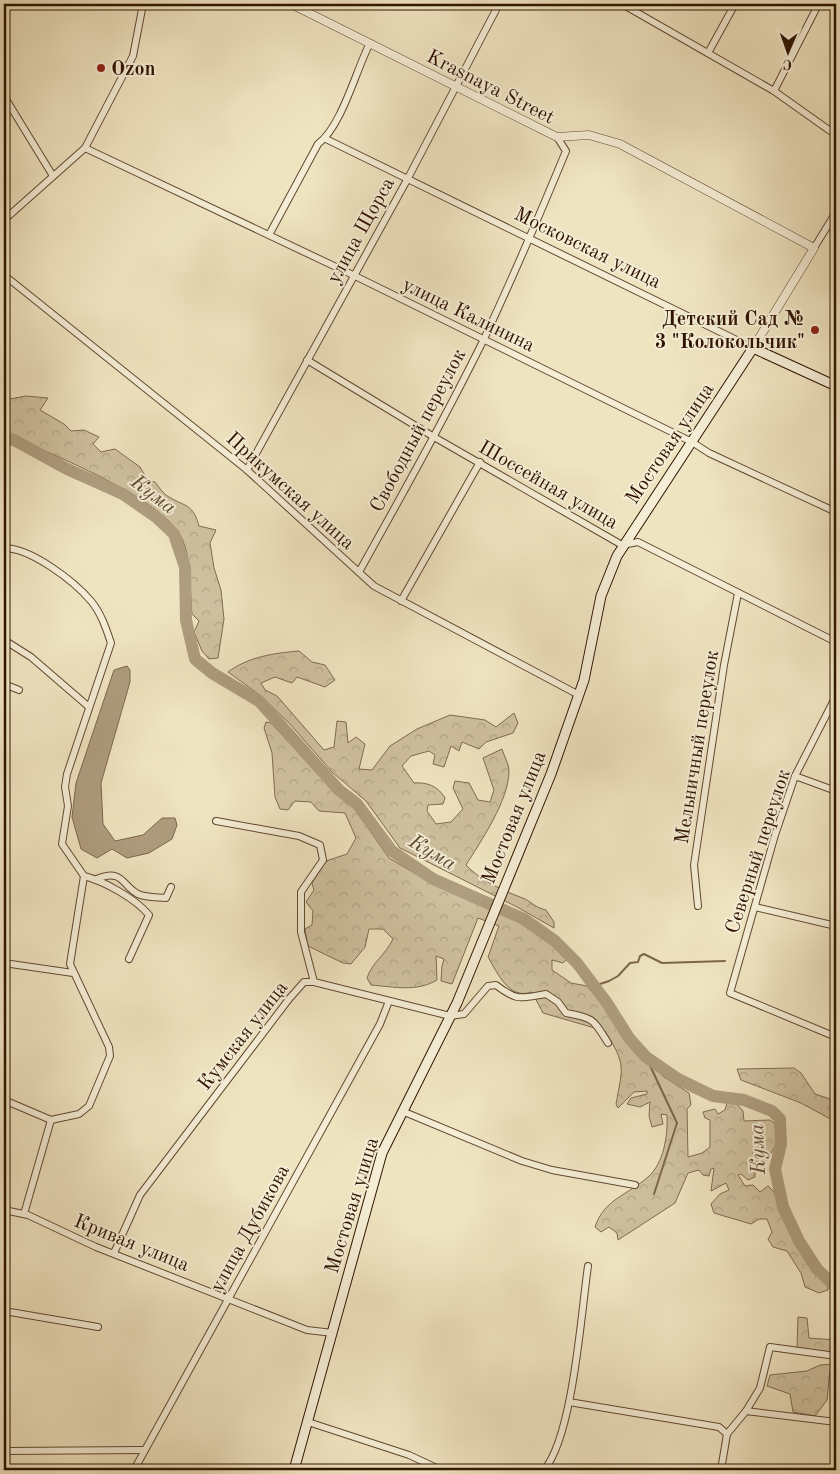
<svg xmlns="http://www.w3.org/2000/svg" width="840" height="1474" viewBox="0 0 840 1474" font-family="'Old Standard TT',serif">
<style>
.forest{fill:url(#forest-crowns);stroke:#806a50}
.water{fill:#ae9d7f;stroke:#7c664c}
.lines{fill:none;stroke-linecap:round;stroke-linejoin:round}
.stream{stroke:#7c664c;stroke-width:2}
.river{stroke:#ae9d7f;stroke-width:12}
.minor-casing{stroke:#604830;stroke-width:8}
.tertiary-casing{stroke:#604830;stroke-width:9}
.secondary-casing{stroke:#301400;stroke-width:11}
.minor{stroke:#f5edd6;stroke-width:6}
.tertiary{stroke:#f5edd6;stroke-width:8}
.secondary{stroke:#f5edd6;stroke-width:9}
.poi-dot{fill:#8f2418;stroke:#f5edd6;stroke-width:2}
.labels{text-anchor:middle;stroke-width:4;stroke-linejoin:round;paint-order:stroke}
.poi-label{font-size:20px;font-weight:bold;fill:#301400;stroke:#f5edd6;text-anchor:start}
.street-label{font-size:20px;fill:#301400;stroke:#f5edd6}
.water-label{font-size:21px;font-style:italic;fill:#624b33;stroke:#f5edd6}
</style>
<defs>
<pattern id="forest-crowns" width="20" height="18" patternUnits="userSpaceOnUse" patternTransform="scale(1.25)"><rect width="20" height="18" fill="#cfc19f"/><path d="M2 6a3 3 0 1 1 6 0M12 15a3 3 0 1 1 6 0" fill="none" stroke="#b2a587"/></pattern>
</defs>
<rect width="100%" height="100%" fill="#efe4c0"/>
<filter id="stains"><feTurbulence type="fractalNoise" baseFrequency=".004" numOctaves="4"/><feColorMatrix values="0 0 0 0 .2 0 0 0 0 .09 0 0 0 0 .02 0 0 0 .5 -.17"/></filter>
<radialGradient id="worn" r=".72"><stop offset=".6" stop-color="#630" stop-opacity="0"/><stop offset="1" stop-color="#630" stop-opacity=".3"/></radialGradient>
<!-- forest -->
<g class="forest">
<path d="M26,396L48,398L40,410L64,424L71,431L84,430L99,437L93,444L101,452L115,449L140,467L148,481L155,482C159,487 163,494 169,497C186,507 193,504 199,526L216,530L210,543L214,568L221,590L224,619L218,658L209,659L202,651L194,632L199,621L192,614C189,590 193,553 178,532C154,495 55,456 14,437L4,435V400Z"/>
<path d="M299,651L312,662L325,665L335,680L325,687L297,677L292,683L275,677L261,683L265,690L277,696L324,750L334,747L337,721L346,722L348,743L356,737L365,744L359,769L372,770L390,746L417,729L450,715L485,720L496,727L514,713L518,723L513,733L486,742L479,749L462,742L459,751L451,746L444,767L433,764L435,755L429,751L411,756L402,766L414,783C427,782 438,786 445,798L443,804L428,805L427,811L436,824L451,822L463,809L453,788L455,781L469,783L478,800L490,802L494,790L483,758L502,749C504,756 509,764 509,771C509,800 481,841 466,865C481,881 504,891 525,899C533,903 534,907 546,910L554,922V928L517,907L400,848L366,801L332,772L290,724L261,696L228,672C248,657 274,653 299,651Z"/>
<path d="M266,722L271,723L334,791L353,807L389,858L431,883L512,918L564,952L567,959L563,963L552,960V970L571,983L587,986L602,1004L626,1041L664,1077L689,1093L691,1105L687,1109L688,1157L702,1153L710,1147V1120L705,1118L703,1112L715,1109L718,1114L725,1110L727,1103L735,1102L743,1111L744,1121L770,1120L775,1124L777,1143L767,1160L755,1162V1177L748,1180L741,1174L738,1175L745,1186L753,1185L760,1192L768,1186L774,1192C787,1228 799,1258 828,1284V1290L819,1293L805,1287L801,1273L787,1251L773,1247L768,1239L772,1232L767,1219H759L751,1224L714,1213L711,1204L720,1194L729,1190L726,1183L711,1191L714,1168L711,1169L709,1176L703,1175L699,1170L688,1173L675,1203L618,1240L617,1233L609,1227L601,1232L595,1227C604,1199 628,1195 648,1177C664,1163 668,1135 667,1115L661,1114L663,1124L652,1127L649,1116L650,1102L640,1107L627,1104L631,1098L647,1094V1091L634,1092L618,1108L616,1104C623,1066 626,1065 605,1031L543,1013L532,992C509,1000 498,974 488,957L499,926L478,918L452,984L441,981L442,966L444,959L436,956L437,980C417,992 394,987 371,985L367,978C371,964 386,954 393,939L383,929H369L365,947L351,964L343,963L308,946L305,929L312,925L313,911L306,902L314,890L312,883L326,861L347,854L356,838L345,813L319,811L311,802L295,801L288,810L280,809L275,797L272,753L264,728Z"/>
<path d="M794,1068L801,1073L815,1094L836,1101V1122L801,1103L741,1080L737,1069Z"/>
<path d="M798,1317L807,1318L809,1338L836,1340V1354L797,1348Z"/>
<path d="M820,1365L836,1364V1374L830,1370L827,1400L815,1416L793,1412L790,1394L767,1386L770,1375L807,1371Z"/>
</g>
<!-- water -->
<path class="water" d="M127,666L130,670V682L101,783L103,824L115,841L143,835L162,818H175L177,825L172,839L149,853L127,858L112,849L97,858L81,849L72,817L76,783L114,670Z"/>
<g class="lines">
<!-- stream -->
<g class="stream">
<path d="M594,986L609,981L618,976L630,963L638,962L640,956L644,954L662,963L725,961"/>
<path d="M646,1057L677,1123L654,1194"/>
</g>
<!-- river -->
<path class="river" d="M4,438L14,440L67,469L123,494L156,517L174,534L185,567L186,620L195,659L212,673L259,701L339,790L357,804L392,851L433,879L524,919L555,941L577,963L607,1003L629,1038L646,1057L678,1079L713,1096L744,1100L772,1111L780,1119L781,1144L775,1169L783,1207L799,1241L817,1269L836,1287"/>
<defs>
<g id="minor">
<path d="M622,4L774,91L836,135"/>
<path d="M708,53L735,4"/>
<path d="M774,91L817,7L810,4"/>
<path d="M4,96L53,176"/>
<path d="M326,139L753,348"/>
<path d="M85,148L353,275L692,442L709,453L836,512"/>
<path d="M4,220L85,148L133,56L143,4"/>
<path d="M269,235L318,144C342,126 356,70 370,43"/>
<path d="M814,248L836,212"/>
<path d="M4,275L247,470L374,586L579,695"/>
<path d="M307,360L434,437L622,545L638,542L836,642"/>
<path d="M247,470L407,180L499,4"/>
<path d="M4,548C31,548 74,581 91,601C101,613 106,628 111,643L67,774L65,787L68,806L62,844L84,876C104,881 136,899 149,915L129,959"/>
<path d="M359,572C402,495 445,418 484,339C513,277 540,214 566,151L557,137"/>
<path d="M401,601L480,462"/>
<path d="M4,640L31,657L89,707"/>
<path d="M4,684L19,690"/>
<path d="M836,696L795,776L775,835L730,993L836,1037"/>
<path d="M795,776L836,791"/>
<path d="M97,879C123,868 122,886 138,894C147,898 157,897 166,898L171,887"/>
<path d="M698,906L694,865L724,665L738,593"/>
<path d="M755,907L836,926"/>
<path d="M4,963L73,973"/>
<path d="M314,982L450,1016L464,1014L488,986L496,985C518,1002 521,998 546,994L558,1002L566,1013C594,1018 593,1019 608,1043"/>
<path d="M4,1100L51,1120"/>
<path d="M402,1111L522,1161L552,1170L635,1185"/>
<path d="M4,1210L28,1215L96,1247L307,1330L333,1333"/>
<path d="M24,1214L51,1120L79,1114L89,1106L110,1056L109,1047L70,964L84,876"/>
<path d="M114,1253L140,1195L289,999L304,982H314L301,932V892L323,860L320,845L299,836L216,821"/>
<path d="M4,1311L98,1327"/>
<path d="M569,1402L719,1427L727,1434L721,1470"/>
<path d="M746,1411L760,1388L770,1347L836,1356"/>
<path d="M308,1422L409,1455L441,1470"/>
<path d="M727,1434L746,1411L836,1422"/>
<path d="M4,1451L144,1450"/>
<path d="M134,1470L380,1024L389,1001"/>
<path d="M544,1470C573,1436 581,1314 588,1266"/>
</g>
<path id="tertiary" d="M291,4L557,137L589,135L620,144L814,248L753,348"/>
<path id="secondary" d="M294,1470L382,1153L457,1003L551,774L584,680L601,596L617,556L753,348L836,386"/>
</defs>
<!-- minor casing -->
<use href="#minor" class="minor-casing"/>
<!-- tertiary casing -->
<use href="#tertiary" class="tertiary-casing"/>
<!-- secondary casing -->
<use href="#secondary" class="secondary-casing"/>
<!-- minor -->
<use href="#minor" class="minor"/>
<!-- tertiary -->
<use href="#tertiary" class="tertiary"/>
<!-- secondary -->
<use href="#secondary" class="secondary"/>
</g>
<!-- markers -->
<g class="poi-dot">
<circle cx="101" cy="68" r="5"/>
<circle cx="815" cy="330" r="5"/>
</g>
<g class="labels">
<!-- poi labels -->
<g class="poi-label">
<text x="111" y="75">Ozon</text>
<text x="805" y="325" text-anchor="end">Детский Сад №<tspan x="805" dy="23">3 "Колокольчик"</tspan></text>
</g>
<!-- street labels -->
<g class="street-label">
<text transform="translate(491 86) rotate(27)" y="7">Krasnaya Street</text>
<text transform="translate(360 230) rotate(-61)" y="7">улица Щорса</text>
<text transform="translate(588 247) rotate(26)" y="7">Московская улица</text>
<text transform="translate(469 314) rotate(26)" y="7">улица Калинина</text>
<text transform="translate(417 430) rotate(-62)" y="7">Свободный переулок</text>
<text transform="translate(669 443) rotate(-56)" y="7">Мостовая улица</text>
<text transform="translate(549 484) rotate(30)" y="7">Шоссейная улица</text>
<text transform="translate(291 490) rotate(42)" y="7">Прикумская улица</text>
<text transform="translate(696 747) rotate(-81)" y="7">Мельничный переулок</text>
<text transform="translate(513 817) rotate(-68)" y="7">Мостовая улица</text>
<text transform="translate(757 851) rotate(-72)" y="7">Северный переулок</text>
<text transform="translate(242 1035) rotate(-52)" y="7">Кумская улица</text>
<text transform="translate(351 1205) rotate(-73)" y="7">Мостовая улица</text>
<text transform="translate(249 1228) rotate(-61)" y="7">улица Дубикова</text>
<text transform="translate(132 1242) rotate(22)" y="7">Кривая улица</text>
</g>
<!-- water labels -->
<g class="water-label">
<text transform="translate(154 494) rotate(37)" y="7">Кума</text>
<text transform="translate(433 852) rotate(31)" y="7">Кума</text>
<text transform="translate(757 1149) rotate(-92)" y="7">Кума</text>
</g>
</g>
<!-- margin -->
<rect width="840" height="1474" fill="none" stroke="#efe4c0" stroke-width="20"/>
<rect x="5" y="5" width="830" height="1464" fill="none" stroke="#301400" stroke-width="2.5"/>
<rect x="10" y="10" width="820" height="1454" fill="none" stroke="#301400"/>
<!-- north arrow -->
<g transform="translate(788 52) rotate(182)" stroke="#f5edd6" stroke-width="4" paint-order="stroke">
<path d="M0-4L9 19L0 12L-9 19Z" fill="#301400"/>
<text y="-8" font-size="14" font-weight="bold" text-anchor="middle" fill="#301400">С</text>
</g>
<rect width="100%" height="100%" filter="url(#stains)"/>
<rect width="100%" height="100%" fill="url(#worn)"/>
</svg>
